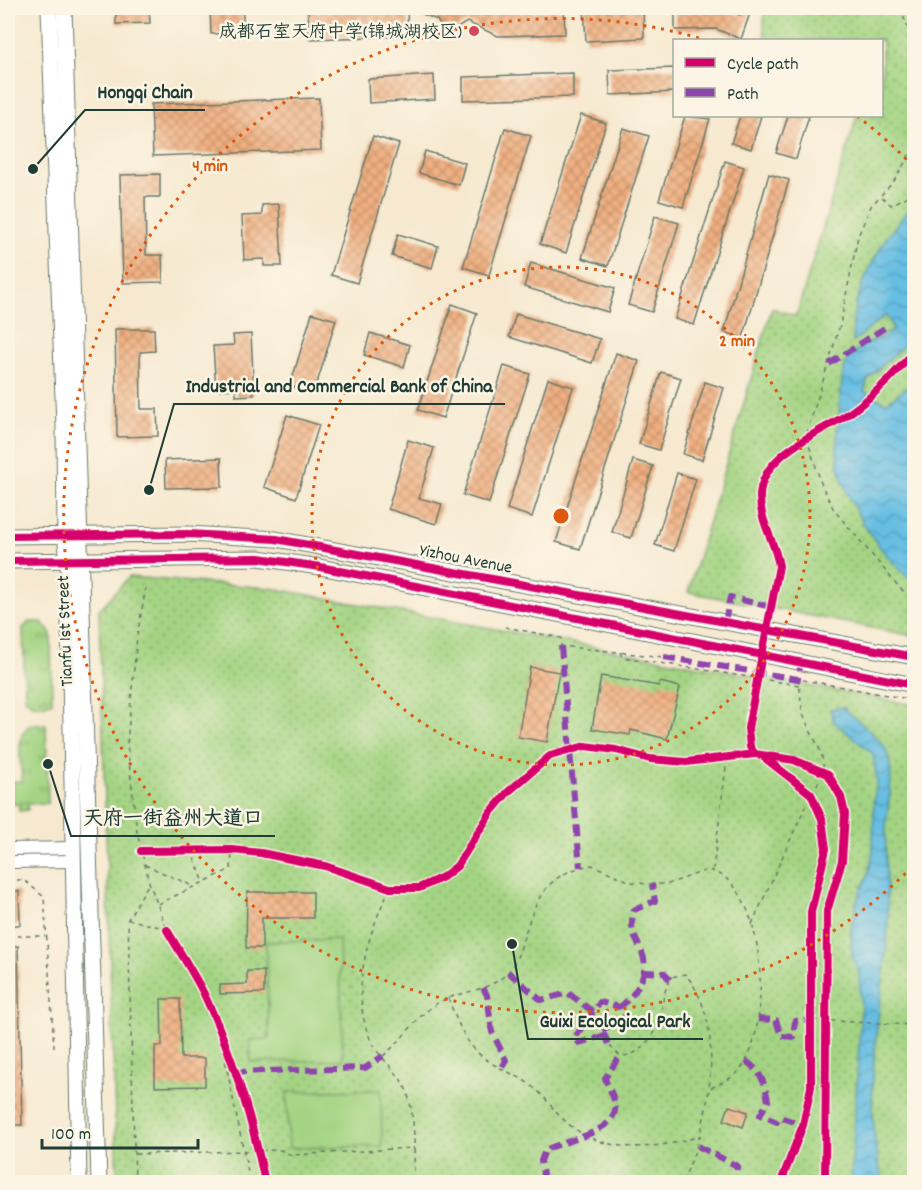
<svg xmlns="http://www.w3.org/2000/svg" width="922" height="1190" viewBox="0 0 922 1190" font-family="Dekko,'LXGW WenKai TC',sans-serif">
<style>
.grass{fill:url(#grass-tufts);stroke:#62885c;stroke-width:1.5}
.park{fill:url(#park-dots);stroke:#62885c;stroke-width:1.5}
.pitch{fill:#a4d483;stroke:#62885c;stroke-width:1.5}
.water{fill:url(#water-waves);stroke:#427e8c;stroke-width:1.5}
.building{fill:url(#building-cross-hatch)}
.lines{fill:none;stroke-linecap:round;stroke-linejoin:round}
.minor-casing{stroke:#6a796b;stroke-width:14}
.major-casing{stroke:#6a796b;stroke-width:17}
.path{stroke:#6a796b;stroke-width:1.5;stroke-dasharray:4.5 4.5;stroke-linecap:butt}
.minor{stroke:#fff;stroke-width:12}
.major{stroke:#fff;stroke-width:15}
.quiet{stroke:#8e44ad;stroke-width:6;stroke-dasharray:12 6;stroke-linecap:butt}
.cycleway-casing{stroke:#fcf5e5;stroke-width:11}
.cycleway{stroke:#d6006c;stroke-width:8}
.ring{fill:none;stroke:#de580e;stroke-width:3;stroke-dasharray:3 6}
.poi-dot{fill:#d1495b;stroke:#fcf5e5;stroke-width:2}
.labels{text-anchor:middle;stroke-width:5;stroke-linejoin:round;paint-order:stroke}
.poi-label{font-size:18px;fill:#1f3d34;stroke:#fcf5e5;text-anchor:end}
.street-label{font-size:18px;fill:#1f3d34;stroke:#fcf5e5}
.centre{fill:#de580e;stroke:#fcf5e5;stroke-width:3}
.ring-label{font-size:18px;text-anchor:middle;font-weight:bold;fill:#de580e;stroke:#fcf5e5;stroke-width:5;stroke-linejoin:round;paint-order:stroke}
.leader{fill:none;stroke:#1f3d34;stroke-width:2}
.callout-dot{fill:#1f3d34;stroke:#fcf5e5;stroke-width:2}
.callout-label{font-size:20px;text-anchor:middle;font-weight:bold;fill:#1f3d34;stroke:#fcf5e5;stroke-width:5;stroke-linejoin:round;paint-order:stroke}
</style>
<defs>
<pattern id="grass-tufts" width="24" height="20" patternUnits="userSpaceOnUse" patternTransform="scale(1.5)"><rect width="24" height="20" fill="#a4d483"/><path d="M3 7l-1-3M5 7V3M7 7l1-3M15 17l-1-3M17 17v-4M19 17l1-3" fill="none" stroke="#85ad6c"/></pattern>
<pattern id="park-dots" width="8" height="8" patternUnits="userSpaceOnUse" patternTransform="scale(1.5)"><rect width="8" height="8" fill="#a4d483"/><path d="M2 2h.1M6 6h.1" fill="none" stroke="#85ad6c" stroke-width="1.8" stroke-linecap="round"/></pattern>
<pattern id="water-waves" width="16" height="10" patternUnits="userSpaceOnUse" patternTransform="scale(1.5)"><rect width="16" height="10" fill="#66bee3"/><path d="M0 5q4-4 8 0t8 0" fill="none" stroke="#539cb9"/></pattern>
<pattern id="building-cross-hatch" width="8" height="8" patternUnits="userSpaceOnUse" patternTransform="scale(1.5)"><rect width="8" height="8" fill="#f1b081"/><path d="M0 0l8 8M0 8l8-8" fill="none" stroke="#c3906a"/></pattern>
</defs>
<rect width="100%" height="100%" fill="#fcf5e5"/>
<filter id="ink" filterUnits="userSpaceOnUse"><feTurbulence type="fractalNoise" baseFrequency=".0167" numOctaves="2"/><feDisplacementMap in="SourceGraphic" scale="12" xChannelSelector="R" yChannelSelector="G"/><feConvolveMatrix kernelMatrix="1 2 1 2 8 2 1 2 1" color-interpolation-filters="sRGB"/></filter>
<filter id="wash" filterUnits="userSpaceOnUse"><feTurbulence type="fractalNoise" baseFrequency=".008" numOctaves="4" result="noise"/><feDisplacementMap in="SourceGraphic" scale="24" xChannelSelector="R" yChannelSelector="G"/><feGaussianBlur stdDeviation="1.35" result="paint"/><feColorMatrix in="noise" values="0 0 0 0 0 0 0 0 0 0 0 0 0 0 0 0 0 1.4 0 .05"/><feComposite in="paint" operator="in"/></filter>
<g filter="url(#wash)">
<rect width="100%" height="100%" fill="#f6e9d0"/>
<!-- grass -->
<g class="grass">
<path d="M29,622H42L51,634L52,702C42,706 32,708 25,697L23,628Z"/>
<path d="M46,724L48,803L28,804V810L19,811V804H8V782L22,781C22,765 14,736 30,725Z"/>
</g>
<!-- park -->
<g class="park">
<path d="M763,8H914V636L688,592L772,308L796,316L857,116H882V40H765Z"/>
<path d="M129,577L270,588L914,705V1182H117L99,610Z"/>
</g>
<!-- pitch -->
<g class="pitch">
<path d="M339,939L343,1060L251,1062L250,1040L269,1039L266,942Z"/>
<path d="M381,1090L382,1146L289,1148L287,1092Z"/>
</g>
<!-- water -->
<g class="water">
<path d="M914,204V336L868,379L864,391L886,403L914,382V582C882,557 843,502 838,460C835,441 839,419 840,400C842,387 841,365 851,356C862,344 880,338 894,330L886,315L853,342C853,333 852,323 854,314C861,275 887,232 914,204Z"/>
<path d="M843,707C854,718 878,736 885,748C897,771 887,805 886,829C884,867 890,905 887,943C879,1029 861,1096 883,1182H851L861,1009L859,972L852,956L851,929L858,897L868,875L873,851L874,799L877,782L873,754L834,722L830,709Z"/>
</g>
<g id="blocks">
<!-- building -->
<g class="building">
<path d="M116,8H149L150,23L116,24Z"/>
<path d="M210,8H243V33L211,34Z"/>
<path d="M308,8H407L408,36L309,39Z"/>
<path d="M408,8H501L496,11L564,10L565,34L498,36L467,22L446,35L437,20Z"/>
<path d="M584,8H643L644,38L586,41Z"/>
<path d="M675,8H722L740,15V8H750V13L741,39L716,29L675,30Z"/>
<path d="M675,68V92L610,95L609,70Z"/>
<path d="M573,73V97L463,100V77Z"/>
<path d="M434,75L435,99L369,103L368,79Z"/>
<path d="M319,98L321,150L153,156L151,104Z"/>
<path d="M581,115L606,123L566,253L540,244Z"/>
<path d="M685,116L710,119L683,207L659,200Z"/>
<path d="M740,116H761L751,149L731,143Z"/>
<path d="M788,116H809L796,159L776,153Z"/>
<path d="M505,128L531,136L489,275L463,267Z"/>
<path d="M623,128L649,136L608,266L582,258Z"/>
<path d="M373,136L399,144L357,283L331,275Z"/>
<path d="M425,151L465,163L459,185L419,173Z"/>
<path d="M725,161L744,167L694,325L675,319Z"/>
<path d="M160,174V197H145L146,255H162L163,282L123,283L120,175Z"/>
<path d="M769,174L789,180L743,338L724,332Z"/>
<path d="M279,204L282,266H264V259L244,260L242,216L262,215V205Z"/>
<path d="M655,216L679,223L652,312L628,305Z"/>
<path d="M398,234L438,246L432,268L392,256Z"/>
<path d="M531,263L615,288L608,312L524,287Z"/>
<path d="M452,304L477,313L443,418L418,410Z"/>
<path d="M312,313L336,320L314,393L290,386Z"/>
<path d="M516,314L600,339L592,363L509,337Z"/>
<path d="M115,329H154L155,351L140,352L141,409H157L158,436L117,437Z"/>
<path d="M370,333L410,345L404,367L364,355Z"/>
<path d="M251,334L254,395L236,396V389L216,390L213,346L234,345L233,335Z"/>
<path d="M616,353L639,361L580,549L556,542Z"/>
<path d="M504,366L530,374L489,503L463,495Z"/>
<path d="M661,372L681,378L659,450L639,444Z"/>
<path d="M548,379L573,387L532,517L507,509Z"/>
<path d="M705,382L724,388L702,460L683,454Z"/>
<path d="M287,415L319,425L296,498L264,487Z"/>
<path d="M408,440L434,448L419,498L442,504L436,524L388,509Z"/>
<path d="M221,458L222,487L166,488L165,460Z"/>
<path d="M633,460L653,466L631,538L612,532Z"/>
<path d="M677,473L696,479L674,551L655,545Z"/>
<path d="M530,667L559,672L547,742L518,737Z"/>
<path d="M601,676L659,686L660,682L680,687L667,739L631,730L630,735L592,729Z"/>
<path d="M8,891H19L20,925H8Z"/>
<path d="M247,892H313V918H262V948H246Z"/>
<path d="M8,946H18L22,1125H10V1110H8Z"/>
<path d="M247,971H264V993L220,994V985L247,984Z"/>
<path d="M161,999H180L181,1058H205V1086L155,1087V1046H162Z"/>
<path d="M729,1106L748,1112L743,1127L724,1120Z"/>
</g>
</g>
</g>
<g filter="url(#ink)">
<use href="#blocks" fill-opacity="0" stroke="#6a796b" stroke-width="1.5"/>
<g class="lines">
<defs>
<g id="minor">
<path d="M8,849L74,848"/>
<path d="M8,862L74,861"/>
</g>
<g id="major">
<path d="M49,8L64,427L65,535L68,559L79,1182"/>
<path d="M64,8L99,1182"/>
<path d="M8,536L188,534L276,539L914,657"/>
<path d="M8,561L259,558L320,567L914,685"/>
</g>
</defs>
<!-- minor casing -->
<use href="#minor" class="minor-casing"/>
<!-- major casing -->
<use href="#major" class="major-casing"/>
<!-- path -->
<g class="path">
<path d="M900,8L914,43"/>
<path d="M914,147L894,181L871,206L858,236L840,325L806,436L822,486L834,510L900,588L914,600"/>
<path d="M882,197L891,205L914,193"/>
<path d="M146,587L137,636L127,744L137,832L149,882L167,930"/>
<path d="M505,627L561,638V646L664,657"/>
<path d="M620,652L622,657L799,685"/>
<path d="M914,792V847"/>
<path d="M191,850L203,880"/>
<path d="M145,865L193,886"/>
<path d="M713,870L727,758"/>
<path d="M8,880H24L44,897L54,1047"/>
<path d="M390,888C368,933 348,994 372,1043C382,1062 402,1073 408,1095C416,1123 414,1154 414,1182"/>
<path d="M158,904L231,869L232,850"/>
<path d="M128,919L167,929"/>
<path d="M752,924L811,794C836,759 816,749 804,716C800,705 801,690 798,679L914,700"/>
<path d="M8,936H45"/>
<path d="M448,998C458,1023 466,1048 490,1062C505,1072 521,1076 534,1088C545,1096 552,1109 562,1118C600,1156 654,1150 701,1136"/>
<path d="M813,1020L914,1025"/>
<path d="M220,1035L250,1182"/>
<path d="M610,1046L620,1056C630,1056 637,1053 644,1045C668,1021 657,998 672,977L685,974C729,1024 709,1129 682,1182"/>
<path d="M383,1056C402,1041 416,1017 436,1004C459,990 488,993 507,973C515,965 520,951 523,940C536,898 546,873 592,865L631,882L647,884H668L707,870C768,878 773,1032 740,1070C733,1079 720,1083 709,1089"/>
<path d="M135,1154L281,1150L291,1155L414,1148"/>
<path d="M135,1182L128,919L149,883"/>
</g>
<!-- minor -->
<use href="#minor" class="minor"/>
<!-- major -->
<use href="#major" class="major"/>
<!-- quiet -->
<g class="quiet">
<path d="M829,364L889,325"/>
<path d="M725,622L730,597L771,607"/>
<path d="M561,646L580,867"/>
<path d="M664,657L798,679L801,662"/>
<path d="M508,972L541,1000L568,993L592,1011L610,1046"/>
<path d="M643,972L664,973L670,980"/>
<path d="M483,988L487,995L492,1032L506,1060L502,1068"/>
<path d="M758,1019L776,1020L781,1036L793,1037L795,1021L813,1020"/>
<path d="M602,1030L625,1018L620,1007C636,994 652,972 641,950C634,935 629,928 634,910L655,901L652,884"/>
<path d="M605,1035L579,1043L575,1037L600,1002L620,1007"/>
<path d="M746,1061C761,1072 765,1082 768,1101L760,1115L777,1122L780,1117L803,1125"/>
<path d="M234,1072L365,1068L383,1056"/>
<path d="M698,1146L737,1166L736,1182"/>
<path d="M544,1182L541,1161L545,1150C564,1140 625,1132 614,1100C612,1092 607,1086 605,1078L620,1056"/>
</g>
<defs>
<g id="cycleway">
<path d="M8,536L188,534L276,539L914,657"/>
<path d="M8,561L259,558L320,567L914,685"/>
<path d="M765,758L811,794L822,819L826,849L811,912V1087L803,1125L781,1182"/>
<path d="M141,851L232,850L261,853L325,866L390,888H419L443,877L457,866L491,812L508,792L550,756L585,746L616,750L650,759L686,762L755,754"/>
<path d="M167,930C179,951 193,972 204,994C232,1053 252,1119 265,1182"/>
<path d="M825,1182L827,911L842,861L845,814L841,797L828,774L794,760L755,754L750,747L748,728L779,566C775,541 759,521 760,495C762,452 823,432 851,412C875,395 895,373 914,352"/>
</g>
</defs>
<!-- cycleway casing -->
<use href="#cycleway" class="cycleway-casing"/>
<!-- cycleway -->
<use href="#cycleway" class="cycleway"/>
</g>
</g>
<!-- distance rings -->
<g class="ring">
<circle cx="561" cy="516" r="249"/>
<path d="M912 867A497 497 0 1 1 702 39M857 116A497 497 0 0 1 912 165"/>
</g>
<!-- markers -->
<circle class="poi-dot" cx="474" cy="31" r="6"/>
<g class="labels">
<!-- poi labels -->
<g class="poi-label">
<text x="462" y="37">成都石室天府中学(锦城湖校区)</text>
</g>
<!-- street labels -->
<g class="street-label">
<text transform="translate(466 558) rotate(11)" y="6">Yizhou Avenue</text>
<text transform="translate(64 631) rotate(-92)" y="6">Tianfu 1st Street</text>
</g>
</g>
<circle cx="561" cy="516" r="9" class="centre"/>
<g class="ring-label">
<text x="210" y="171">4 min</text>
<text x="737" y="346">2 min</text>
</g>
<!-- callouts -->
<path class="leader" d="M33 169L85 110H205M149 490L174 404H505M48 764L71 836H275M512 944L528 1039H703"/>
<g class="callout-dot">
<circle cx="33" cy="169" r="6"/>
<circle cx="149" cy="490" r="6"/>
<circle cx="48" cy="764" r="6"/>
<circle cx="512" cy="944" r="6"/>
</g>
<g class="callout-label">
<text x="145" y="98">Hongqi Chain</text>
<text x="339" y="392">Industrial and Commercial Bank of China</text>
<text x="173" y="824">天府一街益州大道口</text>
<text x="615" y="1027">Guixi Ecological Park</text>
</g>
<!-- margin -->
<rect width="922" height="1190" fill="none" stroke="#fcf5e5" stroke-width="30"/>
<!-- legend -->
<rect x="673" y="39" width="210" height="78" fill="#fcf5e5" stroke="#a4ab9e" stroke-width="1.5"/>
<rect x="685" y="58" width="30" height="9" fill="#d6006c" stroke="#a4ab9e" stroke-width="1.5"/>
<text x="727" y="69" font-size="18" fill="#1f3d34">Cycle path</text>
<rect x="685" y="88" width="30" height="9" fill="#8e44ad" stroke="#a4ab9e" stroke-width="1.5"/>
<text x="727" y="99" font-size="18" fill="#1f3d34">Path</text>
<!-- scale -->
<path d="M42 1139v9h156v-9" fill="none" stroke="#1f3d34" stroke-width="3"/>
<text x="51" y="1139" font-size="18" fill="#1f3d34" stroke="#fcf5e5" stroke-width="4.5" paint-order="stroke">100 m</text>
</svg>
